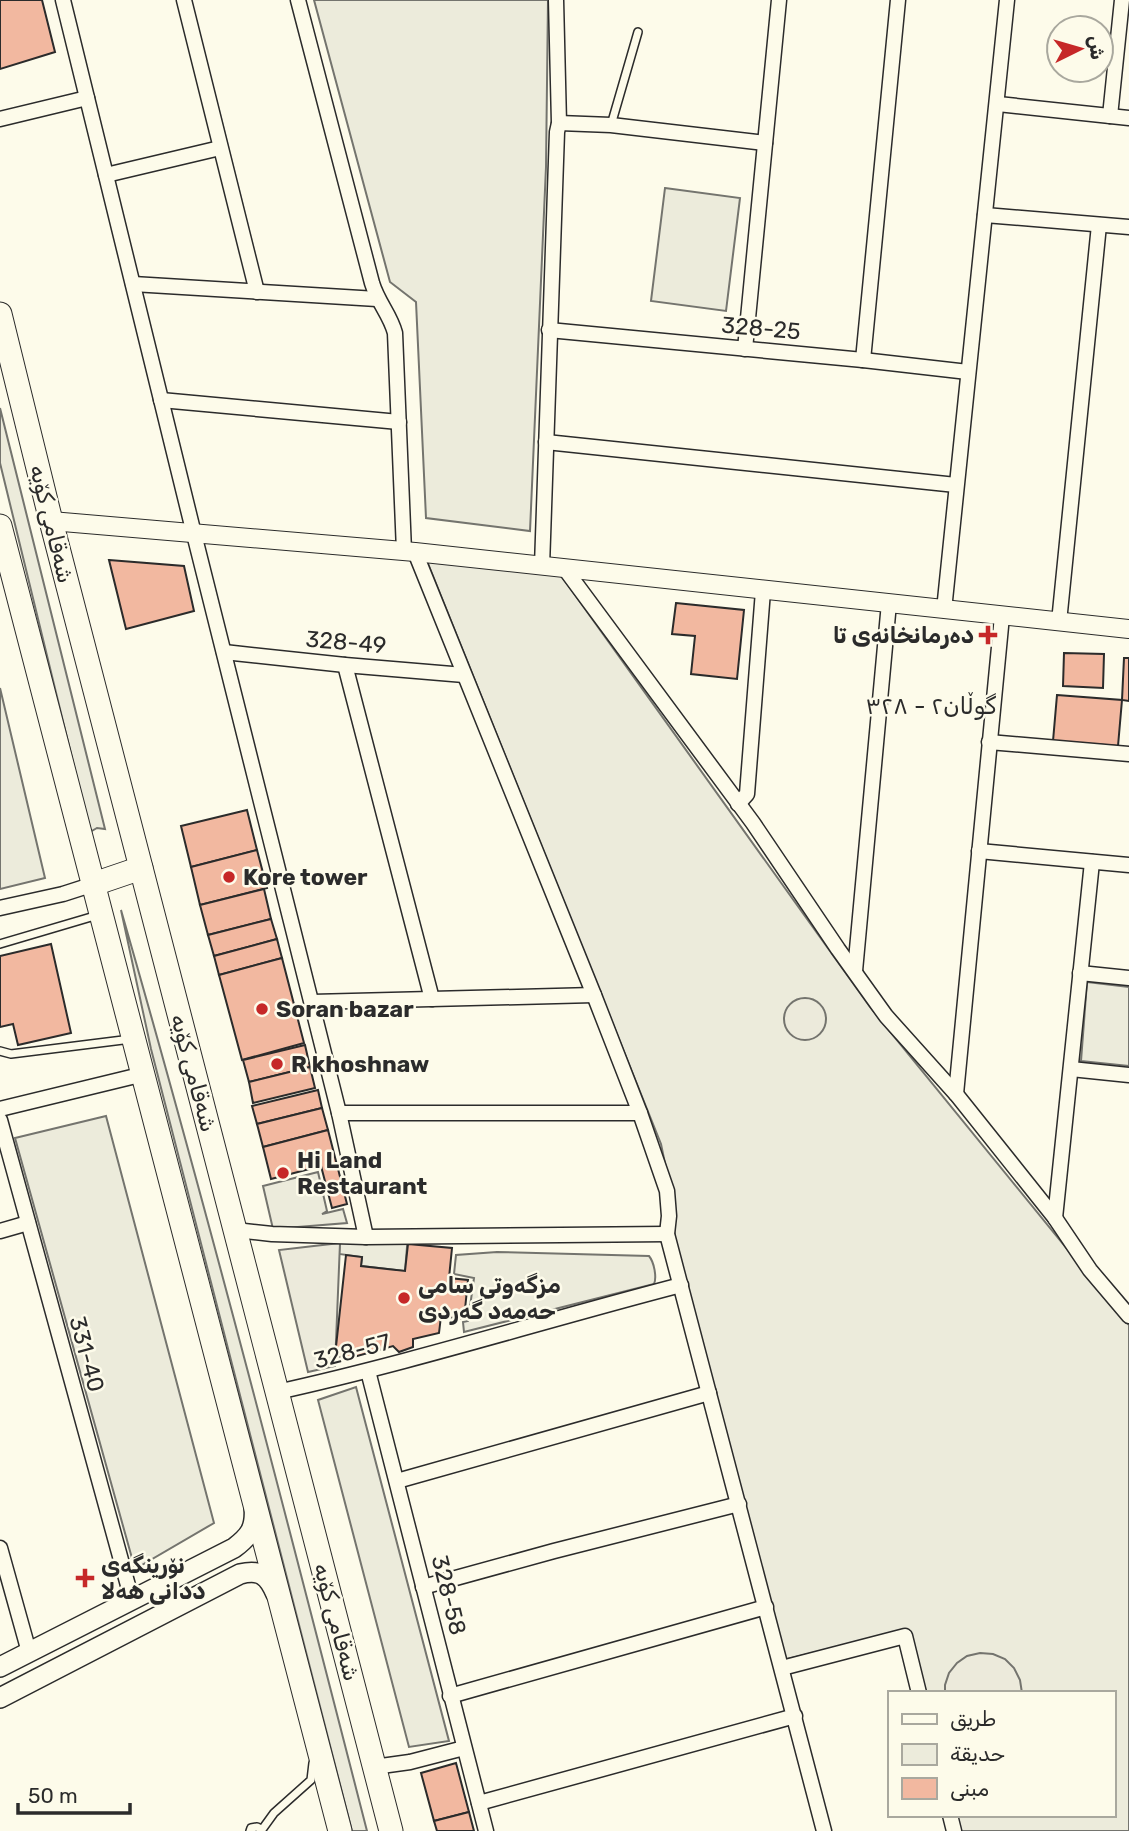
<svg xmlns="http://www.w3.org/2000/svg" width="1129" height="1831" viewBox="0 0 1129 1831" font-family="Rubik,Vazirmatn,sans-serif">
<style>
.green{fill:#ecebdb;stroke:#74746e;stroke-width:2}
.parking{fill:#eceadb;stroke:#74746e;stroke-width:2}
.building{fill:#f2b8a0;stroke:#2b2b2b;stroke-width:2}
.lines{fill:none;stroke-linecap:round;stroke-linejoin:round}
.service-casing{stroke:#2b2b2b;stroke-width:10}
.minor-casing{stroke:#2b2b2b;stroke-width:17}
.tertiary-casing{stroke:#2b2b2b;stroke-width:20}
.secondary-casing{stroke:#2b2b2b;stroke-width:22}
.trunk-casing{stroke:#2b2b2b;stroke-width:25}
.service{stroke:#fdfbea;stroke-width:7}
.minor{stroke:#fdfbea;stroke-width:14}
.tertiary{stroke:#fdfbea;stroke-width:18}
.secondary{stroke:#fdfbea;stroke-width:19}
.trunk{stroke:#fdfbea;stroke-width:23}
.poi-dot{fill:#c62828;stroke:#fdfbea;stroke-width:2.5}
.labels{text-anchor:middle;stroke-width:5;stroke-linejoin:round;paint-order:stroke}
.street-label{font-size:23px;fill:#2b2b2b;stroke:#fdfbea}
.poi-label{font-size:23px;font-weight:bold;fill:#2b2b2b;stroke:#fdfbea;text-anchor:start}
.neighbourhood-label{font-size:24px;fill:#2b2b2b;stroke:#fdfbea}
</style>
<rect width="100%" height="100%" fill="#fdfbea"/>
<!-- green -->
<g class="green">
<path d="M314,0H548L546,167L530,531L426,518L416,302L390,282Z"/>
<path d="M665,188L740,198L726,311L651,301Z"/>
<path d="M0,408L105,829L97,828L90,832L0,463Z"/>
<path d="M427,561L560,574L870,1007L1129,1325V1831H953L949,1815H1113V1693H916L900,1632L783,1660L665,1229L675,1212L661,1144Z"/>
<path d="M0,688L45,878L0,889Z"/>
<path d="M121,910C209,1216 288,1523 367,1831H352L151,1049Z"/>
<path d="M1087,982L1129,987V1066L1081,1061Z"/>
<path d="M106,1116L214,1523L135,1569L15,1138Z"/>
<path d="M318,1172L327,1211L322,1214L343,1209L347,1223L273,1229L263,1186Z"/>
<path d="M408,1235L405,1271L361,1266L362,1257L339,1254L340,1243Z"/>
<path d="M497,1252L649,1256C654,1262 657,1277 654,1284L464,1332L463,1322L468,1321L474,1278L454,1274L456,1255Z"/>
<path d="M356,1387L449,1741L409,1747L318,1400Z"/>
</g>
<!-- parking -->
<g class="parking">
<circle cx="805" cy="1019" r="21"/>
<path d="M340,1243L335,1366L308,1372L279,1250Z"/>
<path d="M980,1653L993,1654L1005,1659L1014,1668L1020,1680L1022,1693H945V1685L949,1673L957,1663L967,1656Z"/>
</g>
<!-- building -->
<g class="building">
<path d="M0,0H42L55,52L0,69Z"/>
<path d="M109,560L184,566L194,611L126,629Z"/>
<path d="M676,603L744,610L737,679L691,674L695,636L672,634Z"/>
<path d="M1064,653L1104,654L1103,688L1063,686Z"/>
<path d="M1124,658H1129V701L1122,700Z"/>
<path d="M1057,695L1122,700L1118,746L1053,741Z"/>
<path d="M247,810L257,850L191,867L181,826Z"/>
<path d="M257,850L267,888L200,905L191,867Z"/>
<path d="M264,889L271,919L208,935L200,905Z"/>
<path d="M271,919L277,939L214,956L208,935Z"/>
<path d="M277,939L282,958L219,975L214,956Z"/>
<path d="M51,944L71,1033L18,1045L13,1024L0,1027V956Z"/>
<path d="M282,958L304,1043L242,1060L219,975Z"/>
<path d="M305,1045L310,1067L249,1082L243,1060Z"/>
<path d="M310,1067L315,1088L253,1103L249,1082Z"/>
<path d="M318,1090L322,1108L257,1124L252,1106Z"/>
<path d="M322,1108L328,1130L263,1147L257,1124Z"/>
<path d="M328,1130L347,1204L332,1208L321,1166L271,1179L263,1147Z"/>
<path d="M408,1244L452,1248L449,1278L468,1280L464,1319L441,1316L439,1333L413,1339V1347L399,1352L393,1346L350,1358L335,1356L346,1255L362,1257L361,1266L405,1271Z"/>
<path d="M456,1763L469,1812L434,1821L421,1773Z"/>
<path d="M469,1812L474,1831H437L434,1821Z"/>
</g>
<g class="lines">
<defs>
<g id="service">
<path d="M611,125L638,32"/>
<path d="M0,944L98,915"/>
<path d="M0,1051L11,1054L131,1039"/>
<path d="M250,1831L251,1828L257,1827L261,1829"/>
<path d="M261,1831L274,1813L311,1780L313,1763"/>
</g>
<g id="minor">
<path d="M63,0L194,534L339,1113L366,1237"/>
<path d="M184,0L257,292"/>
<path d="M298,0L372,283C378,303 390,314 395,333L404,551"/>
<path d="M998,104L1129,118"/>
<path d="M1110,116L1122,0"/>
<path d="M0,119L87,98"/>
<path d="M559,123L611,125L765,143"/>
<path d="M106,175L220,148"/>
<path d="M985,215L1129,227"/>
<path d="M133,284L377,299"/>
<path d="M549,330L863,360L968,372"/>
<path d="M745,349L779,0"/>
<path d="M863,360L898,0"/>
<path d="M161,400L399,422"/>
<path d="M546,442L956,485"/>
<path d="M415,552L594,995L640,1113L667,1191L669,1216L667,1234L824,1831"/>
<path d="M542,566L557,132L559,123L556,0"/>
<path d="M565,569L753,823L838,949L886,1016L956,1094L1055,1218L1090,1270L1129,1316"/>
<path d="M944,610L1007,0"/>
<path d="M1059,622L1099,225"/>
<path d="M224,652L345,665L464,675"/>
<path d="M345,665L432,999"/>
<path d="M989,742L1129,754"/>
<path d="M738,804L747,794L763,591"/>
<path d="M979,851L1129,865"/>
<path d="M0,908L63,894L94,884"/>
<path d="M855,971L889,603"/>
<path d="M1080,973L1129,978"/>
<path d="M312,1002L594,995"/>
<path d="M1071,1069L1129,1075"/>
<path d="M956,1094L1002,616"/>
<path d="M0,1109L144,1074"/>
<path d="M339,1113H640"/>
<path d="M0,1120L132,1600"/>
<path d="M1055,1218L1092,862"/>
<path d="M235,1230L272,1234L366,1237L667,1234"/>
<path d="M0,1231L28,1223"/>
<path d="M368,1371L486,1831"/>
<path d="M277,1392C413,1362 546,1320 681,1285"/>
<path d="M397,1481L709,1393"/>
<path d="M0,1548L29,1652"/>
<path d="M423,1587L554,1551L739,1504"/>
<path d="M782,1668L905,1636L919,1693"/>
<path d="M450,1696L766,1607"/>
<path d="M374,1767L410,1762L464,1748"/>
<path d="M479,1803L795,1716"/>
<path d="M950,1815L954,1831"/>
</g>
<path id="tertiary" d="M51,521L415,552L1129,629"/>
<g id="secondary">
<path d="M0,1667L234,1548C250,1536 256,1528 254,1506"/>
<path d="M0,1698L240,1574C260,1569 268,1575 276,1594"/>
</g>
<g id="trunk">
<path d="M0,314L51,521L391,1831"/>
<path d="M0,526L340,1831"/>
<path d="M94,884L141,868"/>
</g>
</defs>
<!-- service casing -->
<use href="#service" class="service-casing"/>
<!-- minor casing -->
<use href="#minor" class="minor-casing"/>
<!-- tertiary casing -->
<use href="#tertiary" class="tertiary-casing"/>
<!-- secondary casing -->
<use href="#secondary" class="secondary-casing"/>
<!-- trunk casing -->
<use href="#trunk" class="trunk-casing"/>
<!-- service -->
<use href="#service" class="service"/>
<!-- minor -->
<use href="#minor" class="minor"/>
<!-- tertiary -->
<use href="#tertiary" class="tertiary"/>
<!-- secondary -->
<use href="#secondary" class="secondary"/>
<!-- trunk -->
<use href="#trunk" class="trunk"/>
</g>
<!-- markers -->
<g class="poi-dot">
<path d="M984.5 624.5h7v7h7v7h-7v7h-7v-7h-7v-7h7z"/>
<circle cx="229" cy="877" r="7"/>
<circle cx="262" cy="1009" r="7"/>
<circle cx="277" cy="1064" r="7"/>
<circle cx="283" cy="1173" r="7"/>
<circle cx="404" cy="1298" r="7"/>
<path d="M81.5 1567.5h7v7h7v7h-7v7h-7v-7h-7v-7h7z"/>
</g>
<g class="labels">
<!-- street labels -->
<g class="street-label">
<text transform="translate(761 328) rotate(5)" y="8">328-25</text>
<text transform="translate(52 524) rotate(76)" y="8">شەقامی کۆیە</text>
<text transform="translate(346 642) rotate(5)" y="8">328-49</text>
<text transform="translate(194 1073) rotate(75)" y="8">شەقامی کۆیە</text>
<text transform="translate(352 1351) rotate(-15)" y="8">328-57</text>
<text transform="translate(87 1354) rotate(75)" y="8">331-40</text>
<text transform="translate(449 1595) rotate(76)" y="8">328-58</text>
<text transform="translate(337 1622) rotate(75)" y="8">شەقامی کۆیە</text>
</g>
<!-- poi labels -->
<g class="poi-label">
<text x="974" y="643" text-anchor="end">دەرمانخانەی تا</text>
<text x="243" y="885">Kore tower</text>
<text x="276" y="1017">Soran bazar</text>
<text x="291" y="1072">R khoshnaw</text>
<text x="297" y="1168">Hi Land<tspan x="297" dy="26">Restaurant</tspan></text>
<text x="418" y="1293">مزگەوتی سامی<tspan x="418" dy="26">حەمەد گەردی</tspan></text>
<text x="101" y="1573">نۆرینگەی<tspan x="101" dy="26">ددانی هەلا</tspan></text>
</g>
<!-- neighbourhood labels -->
<g class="neighbourhood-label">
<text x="931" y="714">گوڵان٢ - ٣٢٨</text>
</g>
</g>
<!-- legend -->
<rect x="888" y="1691" width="228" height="126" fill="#fdfbea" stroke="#a9a89e" stroke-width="2"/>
<rect x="902" y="1714" width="35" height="10" fill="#fdfbea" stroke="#a9a89e" stroke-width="2"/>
<text x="950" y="1726" font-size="21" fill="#2b2b2b">طريق</text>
<rect x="902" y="1744" width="35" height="21" fill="#ecebdb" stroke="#a9a89e" stroke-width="2"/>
<text x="950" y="1761" font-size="21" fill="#2b2b2b">حديقة</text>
<rect x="902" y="1778" width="35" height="21" fill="#f2b8a0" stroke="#a9a89e" stroke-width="2"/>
<text x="950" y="1796" font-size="21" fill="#2b2b2b">مبنى</text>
<!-- north arrow -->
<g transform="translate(1080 49) rotate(85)"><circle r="33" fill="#fdfbea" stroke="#a9a89e" stroke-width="2"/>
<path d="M0-5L12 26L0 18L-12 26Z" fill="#c62828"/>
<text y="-10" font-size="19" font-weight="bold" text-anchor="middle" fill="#2b2b2b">ش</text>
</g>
<!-- scale -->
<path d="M18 1803v10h112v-10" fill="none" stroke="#2b2b2b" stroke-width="3.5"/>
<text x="28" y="1803" font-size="21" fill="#2b2b2b" stroke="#fdfbea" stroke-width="5" paint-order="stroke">50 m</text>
</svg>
